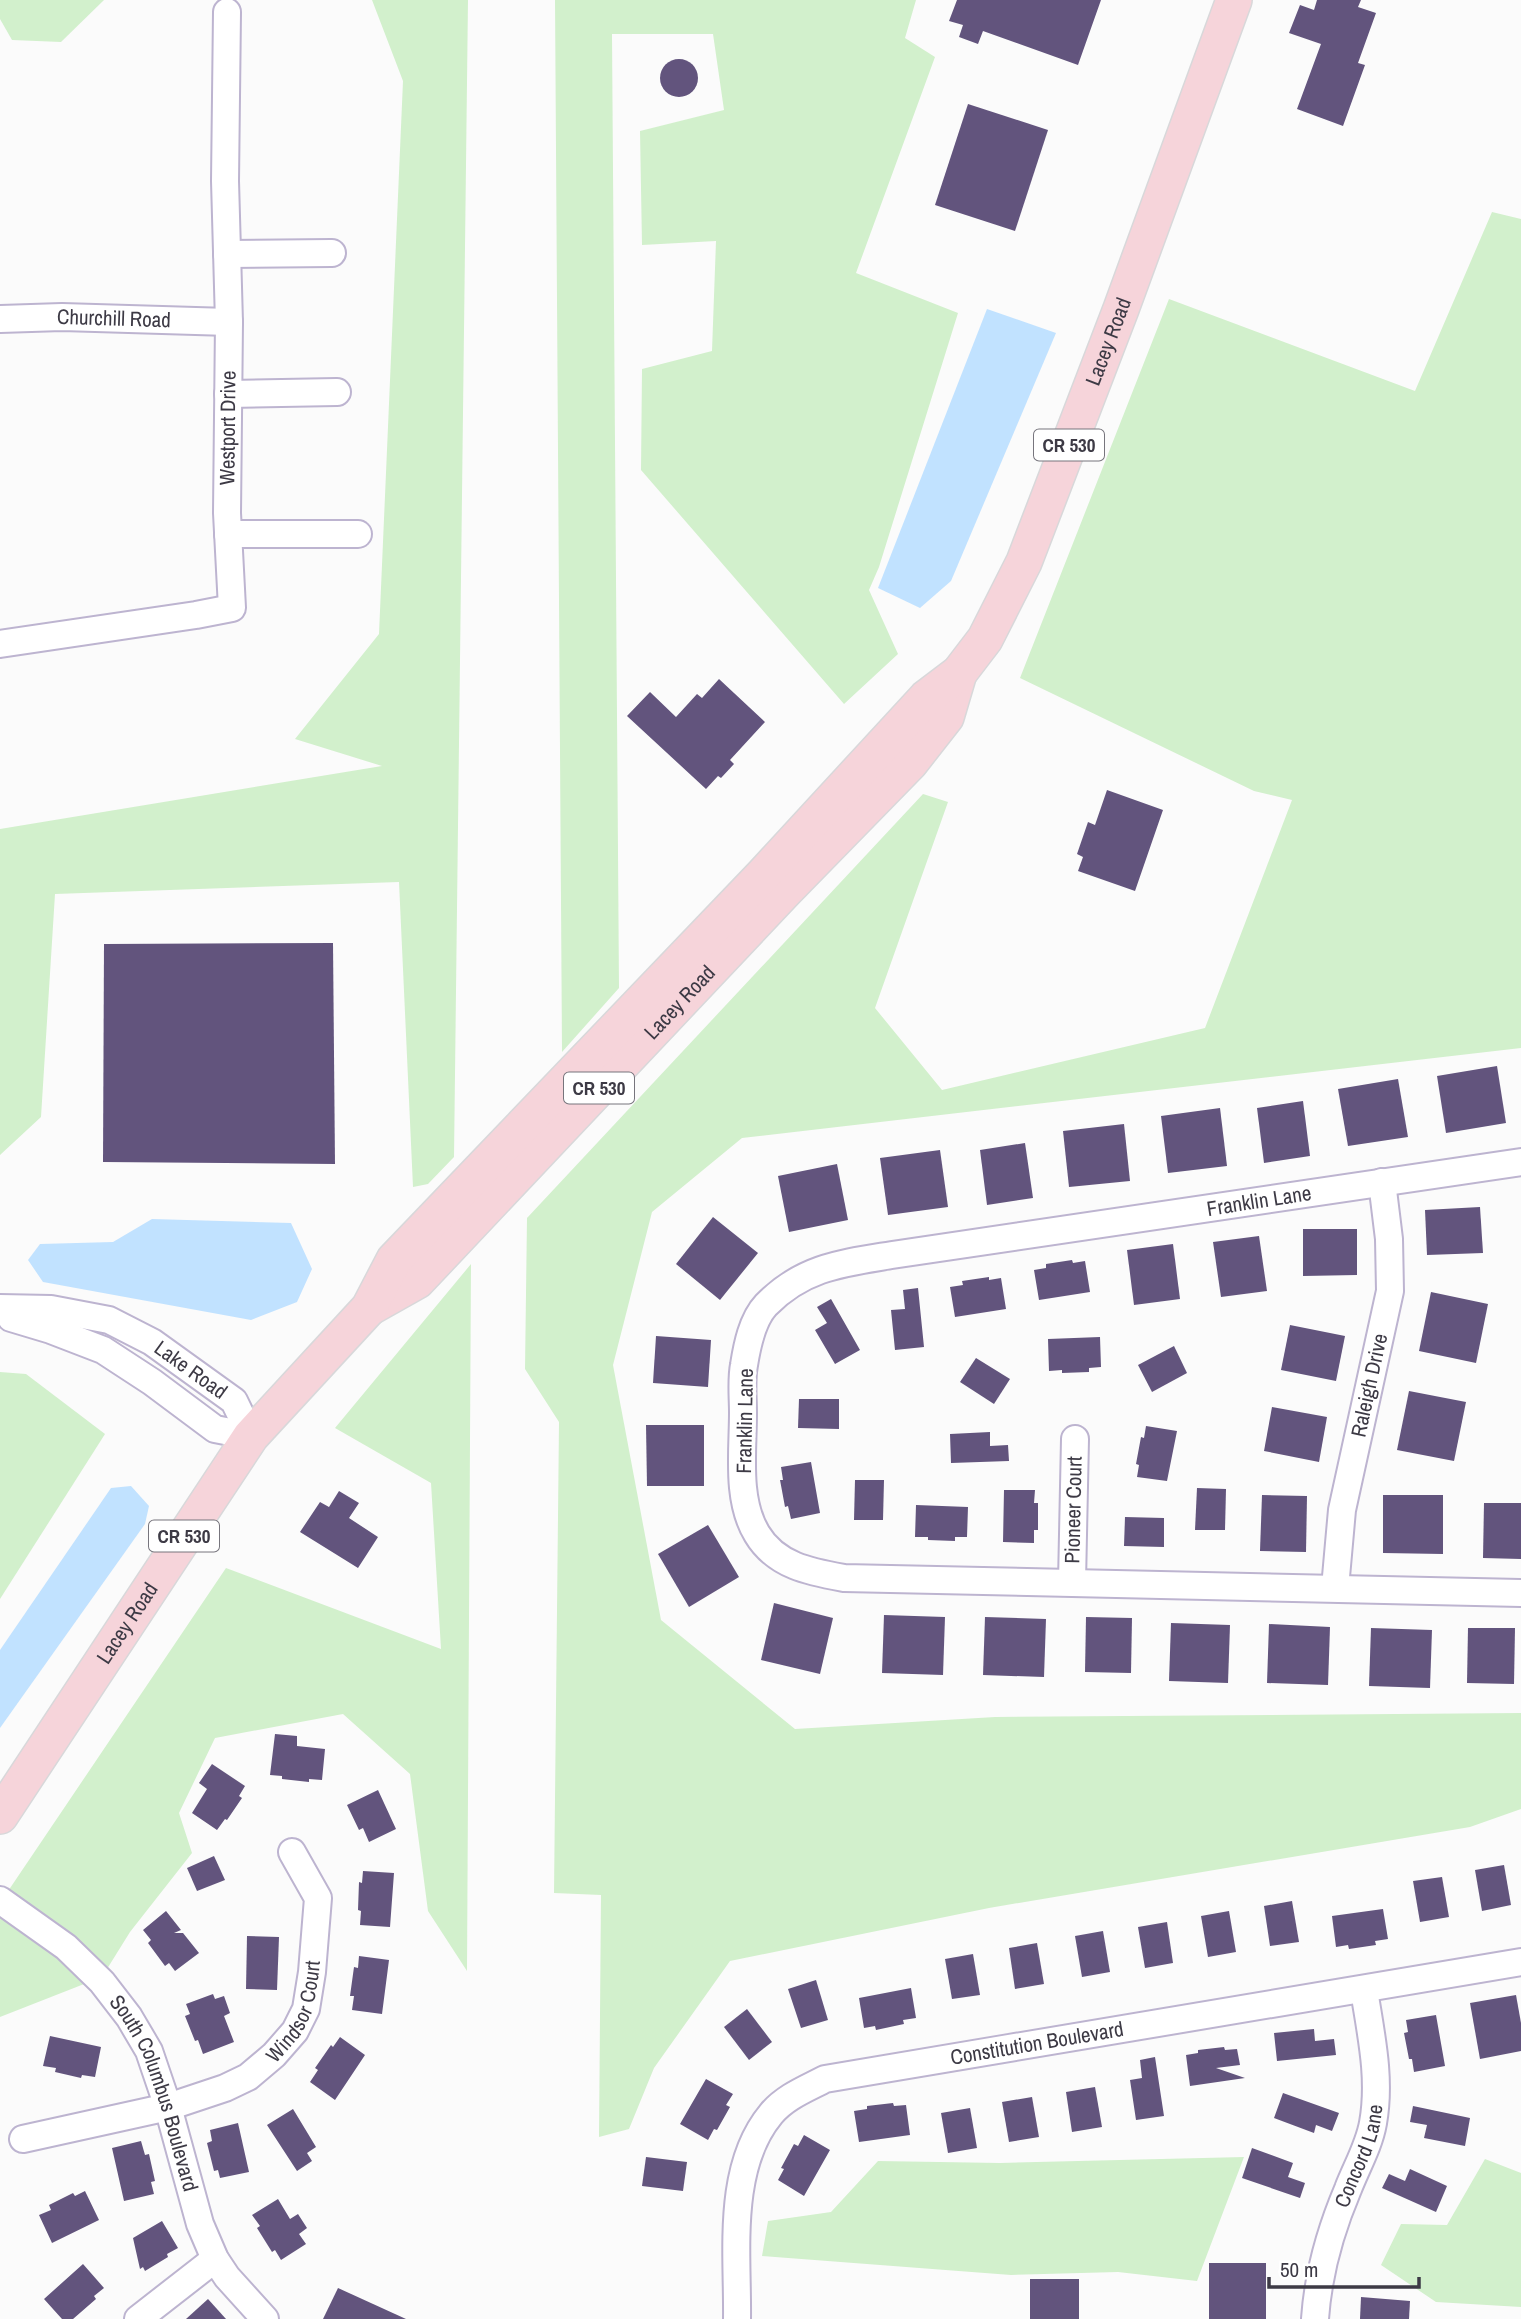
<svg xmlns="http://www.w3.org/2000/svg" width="1521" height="2319" viewBox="0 0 1521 2319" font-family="'Archivo Narrow',sans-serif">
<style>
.green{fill:#d2f0cc}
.water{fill:#c1e2ff}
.building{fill:#62547d}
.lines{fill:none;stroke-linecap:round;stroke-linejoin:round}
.minor-casing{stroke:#bdb4d0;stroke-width:30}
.major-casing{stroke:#d8d8da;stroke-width:38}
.minor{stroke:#fff;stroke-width:26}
.major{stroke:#f6d4da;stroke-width:35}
.labels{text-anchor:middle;stroke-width:7;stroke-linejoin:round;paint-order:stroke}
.shield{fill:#fff;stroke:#77757d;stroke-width:2}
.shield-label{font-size:19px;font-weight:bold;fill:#3d3a45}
.street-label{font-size:21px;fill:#3d3a45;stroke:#fff}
</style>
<rect width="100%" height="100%" fill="#fbfbfb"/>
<!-- green -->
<g class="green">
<path d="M0,0H104L61,42L12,40L0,19Z"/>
<path d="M372,0H468L454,1157L428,1184L413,1187L399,882L55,894L41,1117L0,1155V829L382,766L295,739L379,634L403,81Z"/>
<path d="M555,0H916L905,38L935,57L856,273L958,313L879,567L869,590L898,654L844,704L641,470L642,369L712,351L716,241L642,245L640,131L724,110L713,34H612L619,988L562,1052Z"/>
<path d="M1492,212L1521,219V1048L742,1138L652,1212L613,1365L661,1620L795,1729L995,1717L1521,1713V1809L1470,1827L989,1908L730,1961L654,2068L629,2129L599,2137L601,1895L554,1893L559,1422L525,1369L527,1218L923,794L948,802L875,1008L942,1090L1205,1028L1292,800L1254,791L1020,678L1169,299L1415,391Z"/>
<path d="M471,1264L467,1971L428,1911L410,1774L343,1714L215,1738L179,1813L192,1853L130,1932L102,1977L0,2017V1903L226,1568L441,1649L431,1483L335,1428Z"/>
<path d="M0,1372L26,1374L105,1434L0,1599Z"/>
<path d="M1244,2157L1197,2281L1118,2272L1011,2275L762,2256L768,2221L831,2212L878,2161L1000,2163Z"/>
<path d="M1485,2159L1521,2173V2307L1436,2302L1381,2265L1401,2224L1447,2225Z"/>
</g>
<!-- water -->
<g class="water">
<path d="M987,309L1056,333L951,581L920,608L878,588Z"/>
<path d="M152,1219L291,1223L312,1269L297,1302L251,1320L43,1282L28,1260L40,1244L113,1242Z"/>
<path d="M131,1486L149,1506L145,1524L0,1728V1650L111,1488Z"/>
</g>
<!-- building -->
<g class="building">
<path d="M957,0H1101L1078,65L983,31L978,44L959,37L963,25L949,21Z"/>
<path d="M1317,0H1361L1358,7L1376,13L1358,63L1365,65L1343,126L1297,109L1321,44L1289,33L1300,5L1314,10Z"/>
<circle cx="679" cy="78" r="19"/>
<path d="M968,104L1048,130L1015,231L935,205Z"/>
<path d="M719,679L765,722L730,760L734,764L721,778L718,776L706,789L627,716L650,692L676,717L697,694L702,698Z"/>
<path d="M1107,790L1163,810L1135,891L1078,871L1083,857L1077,854L1088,822L1095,825Z"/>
<path d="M333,943L335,1164L103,1162L104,944Z"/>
<path d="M1497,1066L1506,1123L1446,1133L1437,1076Z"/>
<path d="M1398,1079L1408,1137L1348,1146L1338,1089Z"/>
<path d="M1303,1101L1310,1156L1264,1163L1257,1108Z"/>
<path d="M1220,1108L1227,1166L1168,1173L1161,1116Z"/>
<path d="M1124,1124L1130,1181L1069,1187L1063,1131Z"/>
<path d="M1025,1143L1033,1198L987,1205L980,1150Z"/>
<path d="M940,1150L948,1207L888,1215L880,1158Z"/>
<path d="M837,1164L848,1220L789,1232L778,1176Z"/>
<path d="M1480,1207L1483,1253L1427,1255L1425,1210Z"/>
<path d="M713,1217L758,1253L720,1300L676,1264Z"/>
<path d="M1303,1229H1357V1275L1303,1276Z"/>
<path d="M1259,1236L1267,1291L1221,1297L1213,1242Z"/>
<path d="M1173,1244L1180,1299L1134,1305L1127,1250Z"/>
<path d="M1072,1260L1073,1263L1085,1261L1090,1292L1039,1300L1034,1270L1046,1268V1264Z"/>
<path d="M989,1277V1280L1001,1278L1006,1309L955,1317L950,1287L963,1285L962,1281Z"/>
<path d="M918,1288L924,1347L895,1350L891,1310L905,1309L903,1290Z"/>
<path d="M1431,1292L1488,1304L1476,1363L1419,1351Z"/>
<path d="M831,1299L860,1350L835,1364L815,1330L827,1323L817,1307Z"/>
<path d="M1290,1325L1345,1336L1336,1381L1281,1370Z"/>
<path d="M656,1336L711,1340L708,1387L653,1383Z"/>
<path d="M1100,1337L1101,1367L1089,1368V1372L1062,1373V1370L1049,1371L1048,1339Z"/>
<path d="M1174,1346L1187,1373L1152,1392L1138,1365Z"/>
<path d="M976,1358L1010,1379L994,1404L960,1382Z"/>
<path d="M1409,1391L1466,1402L1454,1461L1397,1450Z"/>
<path d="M799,1399H839V1429L798,1428Z"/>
<path d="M1272,1407L1327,1417L1319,1462L1264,1451Z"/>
<path d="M646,1425H704V1486H647Z"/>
<path d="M1146,1426L1177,1431L1167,1481L1137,1477L1139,1465L1136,1464L1141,1437L1144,1438Z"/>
<path d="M990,1432V1446L1008,1445L1009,1461L951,1463L950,1434Z"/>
<path d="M811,1462L820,1513L791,1519L788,1506L785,1507L780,1480H783L781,1467Z"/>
<path d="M855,1480H884L883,1520H854Z"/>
<path d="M1197,1488L1226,1489L1225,1530H1195Z"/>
<path d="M1004,1490H1035L1034,1503H1038V1530H1034V1543L1003,1542Z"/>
<path d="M339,1491L359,1503L349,1518L378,1537L358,1568L300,1532L320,1502L329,1507Z"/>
<path d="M1262,1495L1307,1496L1306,1552L1260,1551Z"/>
<path d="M1383,1495H1443V1554L1383,1553Z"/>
<path d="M1484,1503H1521V1559L1483,1558Z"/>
<path d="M916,1505L968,1507L967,1537H955V1541L928,1540V1537H915Z"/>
<path d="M1125,1517L1164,1518V1547L1124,1546Z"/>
<path d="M708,1525L739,1577L689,1607L658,1554Z"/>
<path d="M774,1603L833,1618L820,1674L761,1660Z"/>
<path d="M884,1615L945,1617L943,1675L882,1673Z"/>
<path d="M985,1617L1046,1619L1044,1677L983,1675Z"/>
<path d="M1086,1617L1132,1618L1131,1673L1085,1672Z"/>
<path d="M1171,1623L1230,1625L1228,1683L1169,1681Z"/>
<path d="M1269,1624L1330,1627L1328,1685L1267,1683Z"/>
<path d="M1371,1628L1432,1630L1430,1688L1369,1686Z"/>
<path d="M1468,1628H1515L1514,1684L1467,1683Z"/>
<path d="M275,1734L297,1736V1746L325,1749L322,1780L309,1779V1782L282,1779V1776L270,1775Z"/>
<path d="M212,1764L245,1786L239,1796L242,1798L227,1820L225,1819L217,1830L192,1813L207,1789L199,1783Z"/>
<path d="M378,1790L396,1829L369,1842L363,1828L359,1830L347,1805Z"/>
<path d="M214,1856L225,1880L197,1891L187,1868Z"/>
<path d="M1504,1865L1511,1905L1482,1911L1475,1870Z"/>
<path d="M363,1871L394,1873L390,1927L360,1925L361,1911L358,1910L359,1882L362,1883Z"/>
<path d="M1442,1877L1449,1917L1420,1922L1413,1881Z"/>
<path d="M1292,1901L1299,1942L1270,1946L1264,1906Z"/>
<path d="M1383,1909L1388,1939L1375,1941L1376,1945L1349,1949L1348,1945L1336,1947L1332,1916Z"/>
<path d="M166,1911L181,1930L174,1933H183L199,1953L175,1971L169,1963L165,1966L148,1943L151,1940L143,1930Z"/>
<path d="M1229,1911L1236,1952L1208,1957L1201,1916Z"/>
<path d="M1167,1922L1173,1963L1145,1968L1138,1927Z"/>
<path d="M1103,1931L1110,1972L1082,1977L1075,1936Z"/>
<path d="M247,1936L279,1937L277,1990L246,1989Z"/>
<path d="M1037,1943L1044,1984L1015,1989L1009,1948Z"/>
<path d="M973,1954L980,1995L952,1999L945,1959Z"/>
<path d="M359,1956L389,1960L382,2014L352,2010L354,1996H350L354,1967L358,1968Z"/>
<path d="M816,1980L828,2020L801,2028L788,1989Z"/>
<path d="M911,1988L916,2018L903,2020L904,2024L876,2030L875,2026L864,2028L859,1998Z"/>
<path d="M213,1994L215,1999L224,1996L230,2013L224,2016L234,2042L203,2054L198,2040L195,2041L185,2016L190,2014L186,2004Z"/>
<path d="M1516,1995L1521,2023V2051L1480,2059L1470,2003Z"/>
<path d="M747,2009L772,2042L749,2060L724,2027Z"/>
<path d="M1436,2015L1445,2066L1414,2072L1412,2059H1409L1404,2033L1408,2032L1406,2020Z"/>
<path d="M1314,2029L1315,2041L1334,2039L1336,2055L1277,2061L1274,2033Z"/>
<path d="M50,2036L101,2047L95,2077L82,2075L81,2078L55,2072L56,2068L43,2066Z"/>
<path d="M340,2037L365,2055L335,2100L310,2082L318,2070L315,2068L331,2045L333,2047Z"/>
<path d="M1224,2047L1225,2050L1237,2049L1240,2065L1216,2068L1245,2078L1190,2086L1186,2055L1198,2053V2050Z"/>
<path d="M1155,2057L1164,2116L1136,2120L1130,2080L1142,2078L1140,2060Z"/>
<path d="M706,2079L733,2094L726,2105L730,2107L717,2130L714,2129L708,2140L680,2124Z"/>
<path d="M1095,2087L1102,2127L1072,2132L1066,2092Z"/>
<path d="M1283,2093L1339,2113L1332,2131L1316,2125L1314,2133L1274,2118Z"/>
<path d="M1032,2097L1039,2137L1009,2142L1002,2102Z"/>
<path d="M893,2103L894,2106L906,2105L910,2135L859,2142L854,2111L867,2109V2106Z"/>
<path d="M1413,2106L1470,2118L1465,2146L1424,2138L1427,2125L1410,2122Z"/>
<path d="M970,2108L977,2148L948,2153L941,2113Z"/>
<path d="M293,2109L316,2147L307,2153L312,2161L297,2171L267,2125Z"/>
<path d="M238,2123L249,2172L220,2178L218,2170L214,2171L207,2143L212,2141L210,2130Z"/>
<path d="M804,2135L830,2150L804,2196L778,2180L784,2169L781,2168L794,2144L798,2146Z"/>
<path d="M141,2141L145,2155L149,2154L155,2181L151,2182L154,2194L124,2201L112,2148Z"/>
<path d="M1252,2148L1293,2163L1288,2177L1305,2183L1300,2198L1242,2178Z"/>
<path d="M646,2157L687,2162L683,2191L642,2186Z"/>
<path d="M1410,2169L1447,2186L1436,2212L1382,2188L1389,2174L1405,2181Z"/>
<path d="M85,2191L99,2220L52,2243L39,2215L51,2210L49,2205L73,2193L75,2196Z"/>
<path d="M278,2199L290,2219L298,2214L307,2228L299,2234L306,2244L281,2260L275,2250L272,2252L257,2228L260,2226L252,2215Z"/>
<path d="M162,2221L178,2248L167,2254L168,2257L145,2271L143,2267L140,2269L133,2238Z"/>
<rect x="1209" y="2263" width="57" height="56"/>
<path d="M83,2264L104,2288L94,2296L96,2299L73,2319H62L44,2299Z"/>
<rect x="1030" y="2279" width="49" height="40"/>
<path d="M338,2288L406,2319H323Z"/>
<path d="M1361,2297L1410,2301L1409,2319H1360Z"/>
<path d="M208,2299L226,2319H186Z"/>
</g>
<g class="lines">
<defs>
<g id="minor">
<path d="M227,254L332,253"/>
<path id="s1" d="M0,319L62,317L229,322"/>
<path d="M228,394L337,392"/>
<path d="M228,534H358"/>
<path id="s2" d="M0,644L196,615L232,608L227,513L229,322L225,181L227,12"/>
<path d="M1521,1162L892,1255C843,1263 803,1267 766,1305C752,1320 747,1346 744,1365C741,1380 743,1397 743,1413C743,1451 736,1500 757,1534C776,1566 811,1572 844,1578L1521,1593"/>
<path id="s3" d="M0,1308L51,1309L109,1320L152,1342L234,1401L251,1436"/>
<path d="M11,1318L51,1330L103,1350L152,1382L215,1429L251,1436"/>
<path id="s4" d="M1072,1582L1075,1439"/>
<path id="s5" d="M1335,1588L1342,1510L1390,1291L1389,1239L1382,1182"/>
<path id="s6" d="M0,1900L66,1947L102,1982L129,2017L149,2051L168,2107L200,2224L215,2259L227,2277L265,2319"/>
<path id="s7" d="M23,2139L168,2107L225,2088L248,2077L274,2055L295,2031L306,2009L312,1972L318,1898L292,1852"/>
<path d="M138,2319L215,2259"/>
<path id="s8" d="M737,2319C738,2254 726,2168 771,2114C785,2097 806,2089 825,2079L1521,1962"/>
<path id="s9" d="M1315,2319C1318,2275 1331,2229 1348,2189C1356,2168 1369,2146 1373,2123C1381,2078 1371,2035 1364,1990"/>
</g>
<g id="major">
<path id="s10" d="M369,1308L417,1281L784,892L910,763L946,717L959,673"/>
<path id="s11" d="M0,1816L251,1436L369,1308L394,1260L763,875L926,698L959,673L985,639L1024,562L1121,309L1234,0"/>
</g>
</defs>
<!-- minor casing -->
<use href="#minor" class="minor-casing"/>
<!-- major casing -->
<use href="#major" class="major-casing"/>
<!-- minor -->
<use href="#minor" class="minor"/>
<!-- major -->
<use href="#major" class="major"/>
</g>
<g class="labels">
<!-- shield labels -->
<g class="shield">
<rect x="1034" y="429.5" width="70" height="31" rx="5"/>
<rect x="564" y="1072.5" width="70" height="31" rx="5"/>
<rect x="149" y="1520.5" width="70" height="31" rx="5"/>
</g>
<g class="shield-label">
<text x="1069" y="452">CR 530</text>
<text x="599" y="1095">CR 530</text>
<text x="184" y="1543">CR 530</text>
</g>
<!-- street labels -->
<g class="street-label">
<text dy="7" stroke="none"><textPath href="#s1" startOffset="114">Churchill Road</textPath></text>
<text dy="7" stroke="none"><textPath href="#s11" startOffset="1864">Lacey Road</textPath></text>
<text dy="7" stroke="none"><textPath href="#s2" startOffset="415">Westport Drive</textPath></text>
<text dy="7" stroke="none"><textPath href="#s10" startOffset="438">Lacey Road</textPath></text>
<text transform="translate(1259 1201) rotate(-9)" y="7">Franklin Lane</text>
<text dy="7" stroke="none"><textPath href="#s3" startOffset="206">Lake Road</textPath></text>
<text dy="7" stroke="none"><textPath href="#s5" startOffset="206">Raleigh Drive</textPath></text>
<text transform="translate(745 1421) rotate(-89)" y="7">Franklin Lane</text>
<text dy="7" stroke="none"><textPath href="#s4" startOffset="72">Pioneer Court</textPath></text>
<text dy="7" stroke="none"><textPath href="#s11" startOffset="231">Lacey Road</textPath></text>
<text dy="7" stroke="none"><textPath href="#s7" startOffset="318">Windsor Court</textPath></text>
<text dy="7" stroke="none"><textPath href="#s8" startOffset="492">Constitution Boulevard</textPath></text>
<text dy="7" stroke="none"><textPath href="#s6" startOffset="256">South Columbus Boulevard</textPath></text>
<text dy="7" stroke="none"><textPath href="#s9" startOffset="170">Concord Lane</textPath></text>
</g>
</g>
<!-- scale -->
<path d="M1269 2277v10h150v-10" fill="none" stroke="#3d3a45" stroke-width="3.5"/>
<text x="1280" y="2277" font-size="21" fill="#3d3a45" stroke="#ffffff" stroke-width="5" paint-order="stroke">50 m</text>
</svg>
